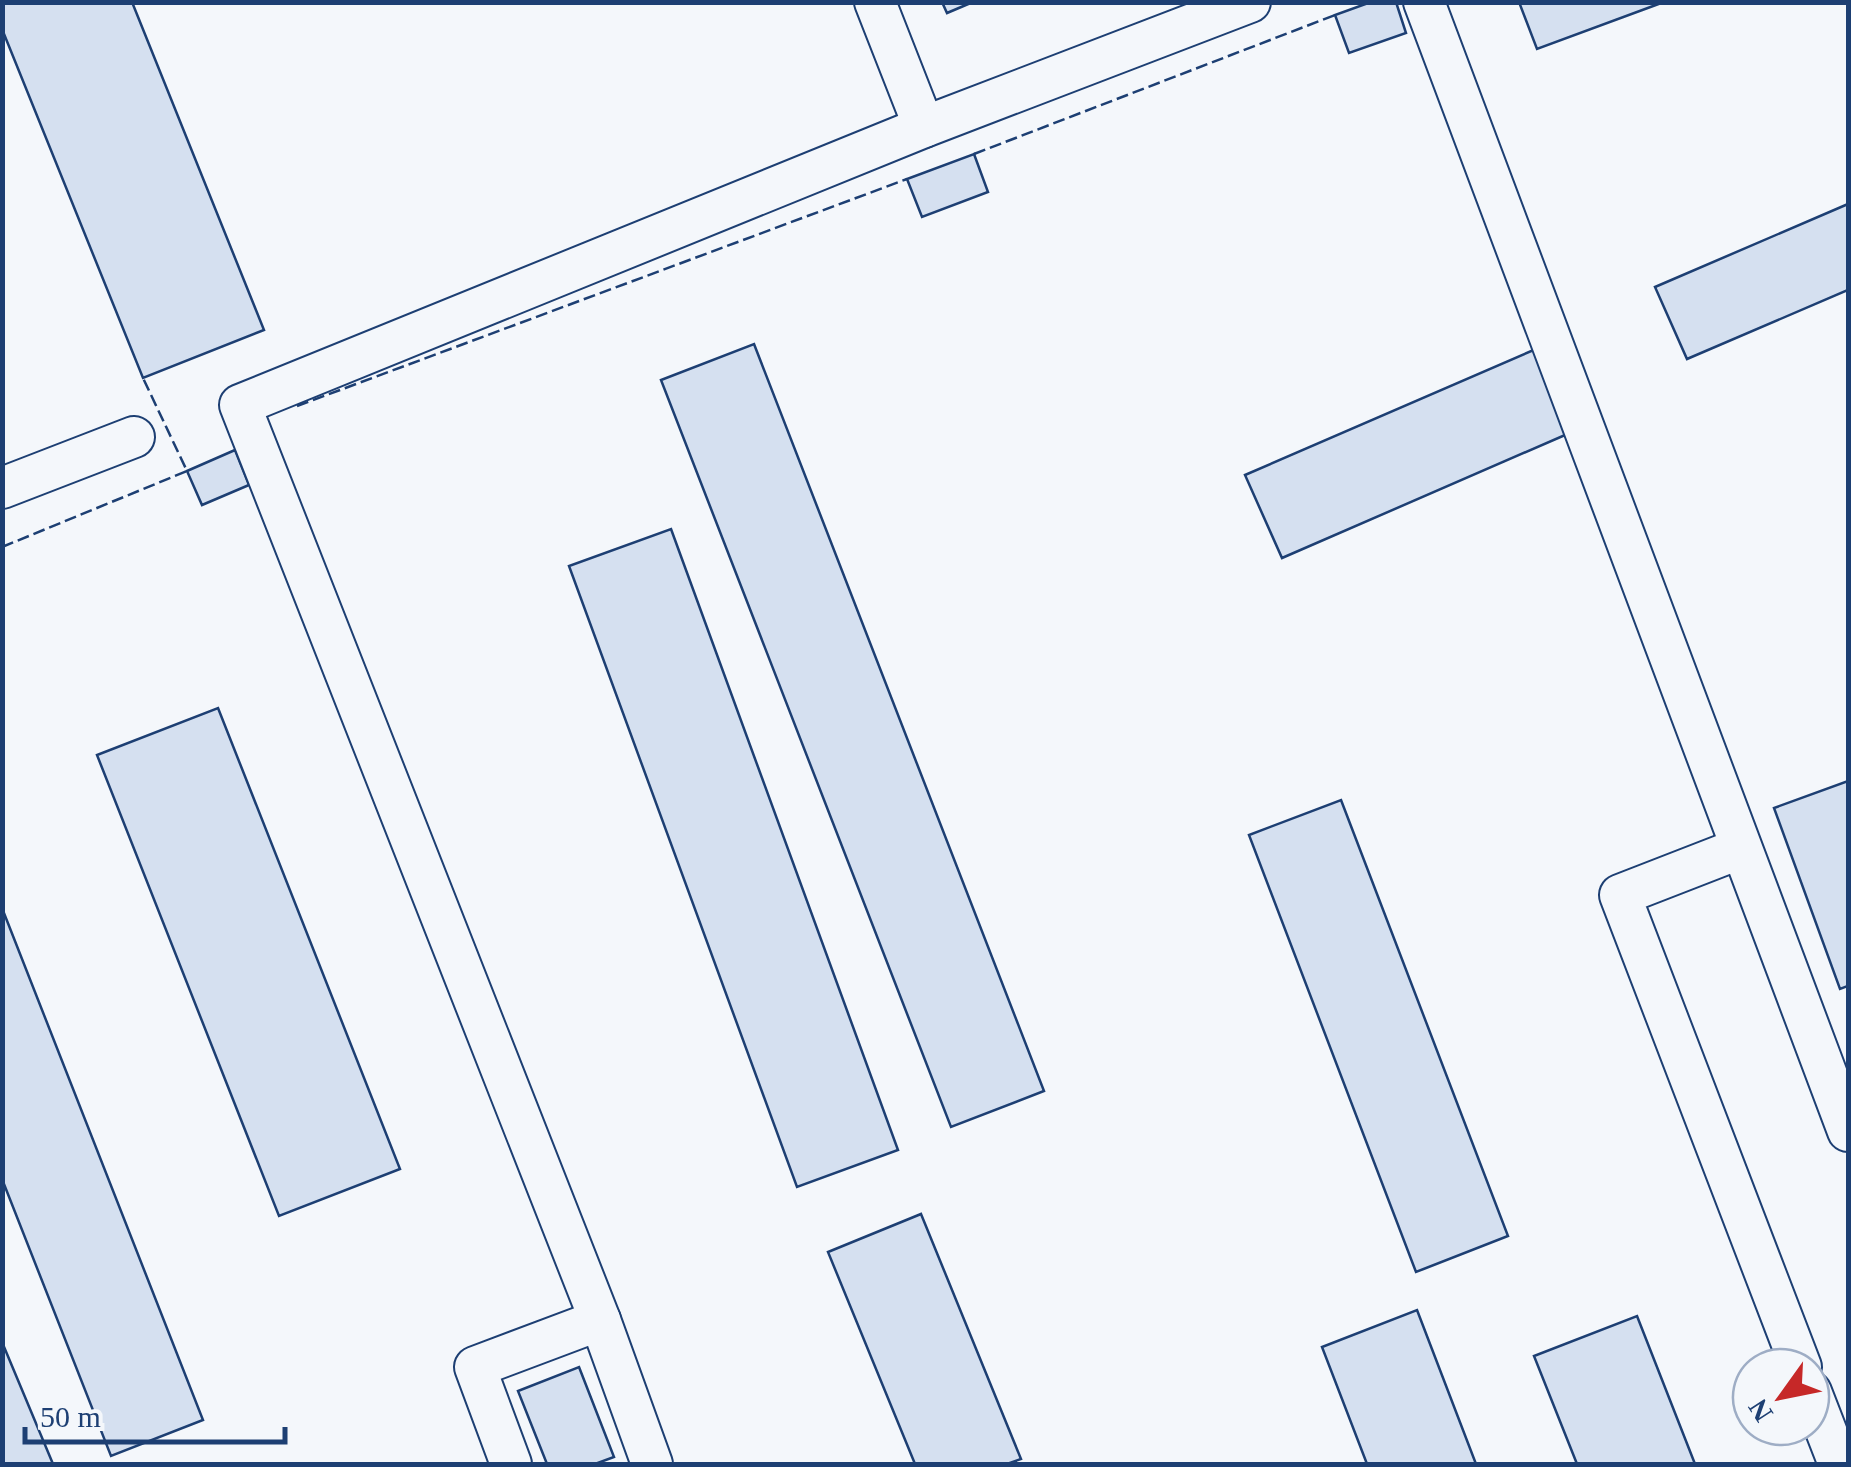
<svg xmlns="http://www.w3.org/2000/svg" width="1851" height="1467" viewBox="0 0 1851 1467" font-family="'Times New Roman',serif">
<style>
.building{fill:#d5e0f0;stroke:#1d3f73;stroke-width:2.5}
.lines{fill:none;stroke-linecap:round;stroke-linejoin:round}
.minor-casing{stroke:#1d3f73;stroke-width:44}
.minor{stroke:#f4f7fb;stroke-width:40}
.fence{stroke:#1d3f73;stroke-width:2.5;stroke-dasharray:12 5;stroke-linecap:butt}
</style>
<rect width="100%" height="100%" fill="#f4f7fb"/>
<!-- building -->
<g class="building">
<path d="M2,2H132L264,330L143,378L2,29Z"/>
<path d="M942,2H973L947,13Z"/>
<path d="M1371,2H1396L1406,33L1349,53L1335,15Z"/>
<path d="M1519,2H1664L1537,49Z"/>
<path d="M974,154L988,192L922,217L907,179Z"/>
<path d="M1848,204V290L1687,359L1655,287Z"/>
<path d="M754,344L1044,1091L951,1127L661,380Z"/>
<path d="M1536,349L1572,432L1282,558L1245,475Z"/>
<path d="M235,450L249,485L202,505L187,471Z"/>
<path d="M671,529L898,1150L797,1187L569,566Z"/>
<path d="M218,708L400,1169L279,1216L97,755Z"/>
<path d="M1848,781V986L1840,989L1774,808Z"/>
<path d="M1341,800L1508,1236L1416,1272L1249,835Z"/>
<path d="M2,908L203,1420L111,1456L2,1179Z"/>
<path d="M921,1214L1021,1459L1007,1464H915L828,1252Z"/>
<path d="M1417,1310L1476,1464H1367L1322,1347Z"/>
<path d="M1637,1316L1695,1464H1577L1534,1356Z"/>
<path d="M2,1342L53,1464H2Z"/>
<path d="M579,1367L614,1457L595,1464H547L518,1391Z"/>
</g>
<g class="lines">
<defs>
<g id="minor">
<path d="M875,2L924,127"/>
<path d="M1424,2L1848,1131"/>
<path d="M2,488L134,437"/>
<path d="M1741,848L1620,895L1801,1367"/>
<path d="M1811,1392L1839,1464"/>
<path d="M511,1464L475,1367L600,1320"/>
<path d="M652,1464L600,1320L240,405L924,127L1250,2"/>
</g>
</defs>
<!-- minor casing -->
<use href="#minor" class="minor-casing"/>
<!-- minor -->
<use href="#minor" class="minor"/>
<!-- fence -->
<g class="fence">
<path d="M974,154L1335,15"/>
<path d="M297,406L907,179"/>
<path d="M2,547L187,471L143,378"/>
</g>
</g>
<!-- border -->
<rect width="1851" height="1467" fill="none" stroke="#1d3f73" stroke-width="10"/>
<!-- north arrow -->
<g transform="translate(1781 1397) rotate(237)"><circle r="48" fill="#f4f7fb" stroke="#9eadc5" stroke-width="2.5"/>
<path d="M0-8L18 38L0 25L-18 38Z" fill="#c62828"/>
<text y="-15" font-size="28" font-weight="bold" text-anchor="middle" fill="#1d3f73">N</text>
</g>
<!-- scale -->
<path d="M25 1427v15h260v-15" fill="none" stroke="#1d3f73" stroke-width="5"/>
<text x="40" y="1427" font-size="30" fill="#1d3f73" stroke="#f4f7fb" stroke-width="8" paint-order="stroke">50 m</text>
</svg>
